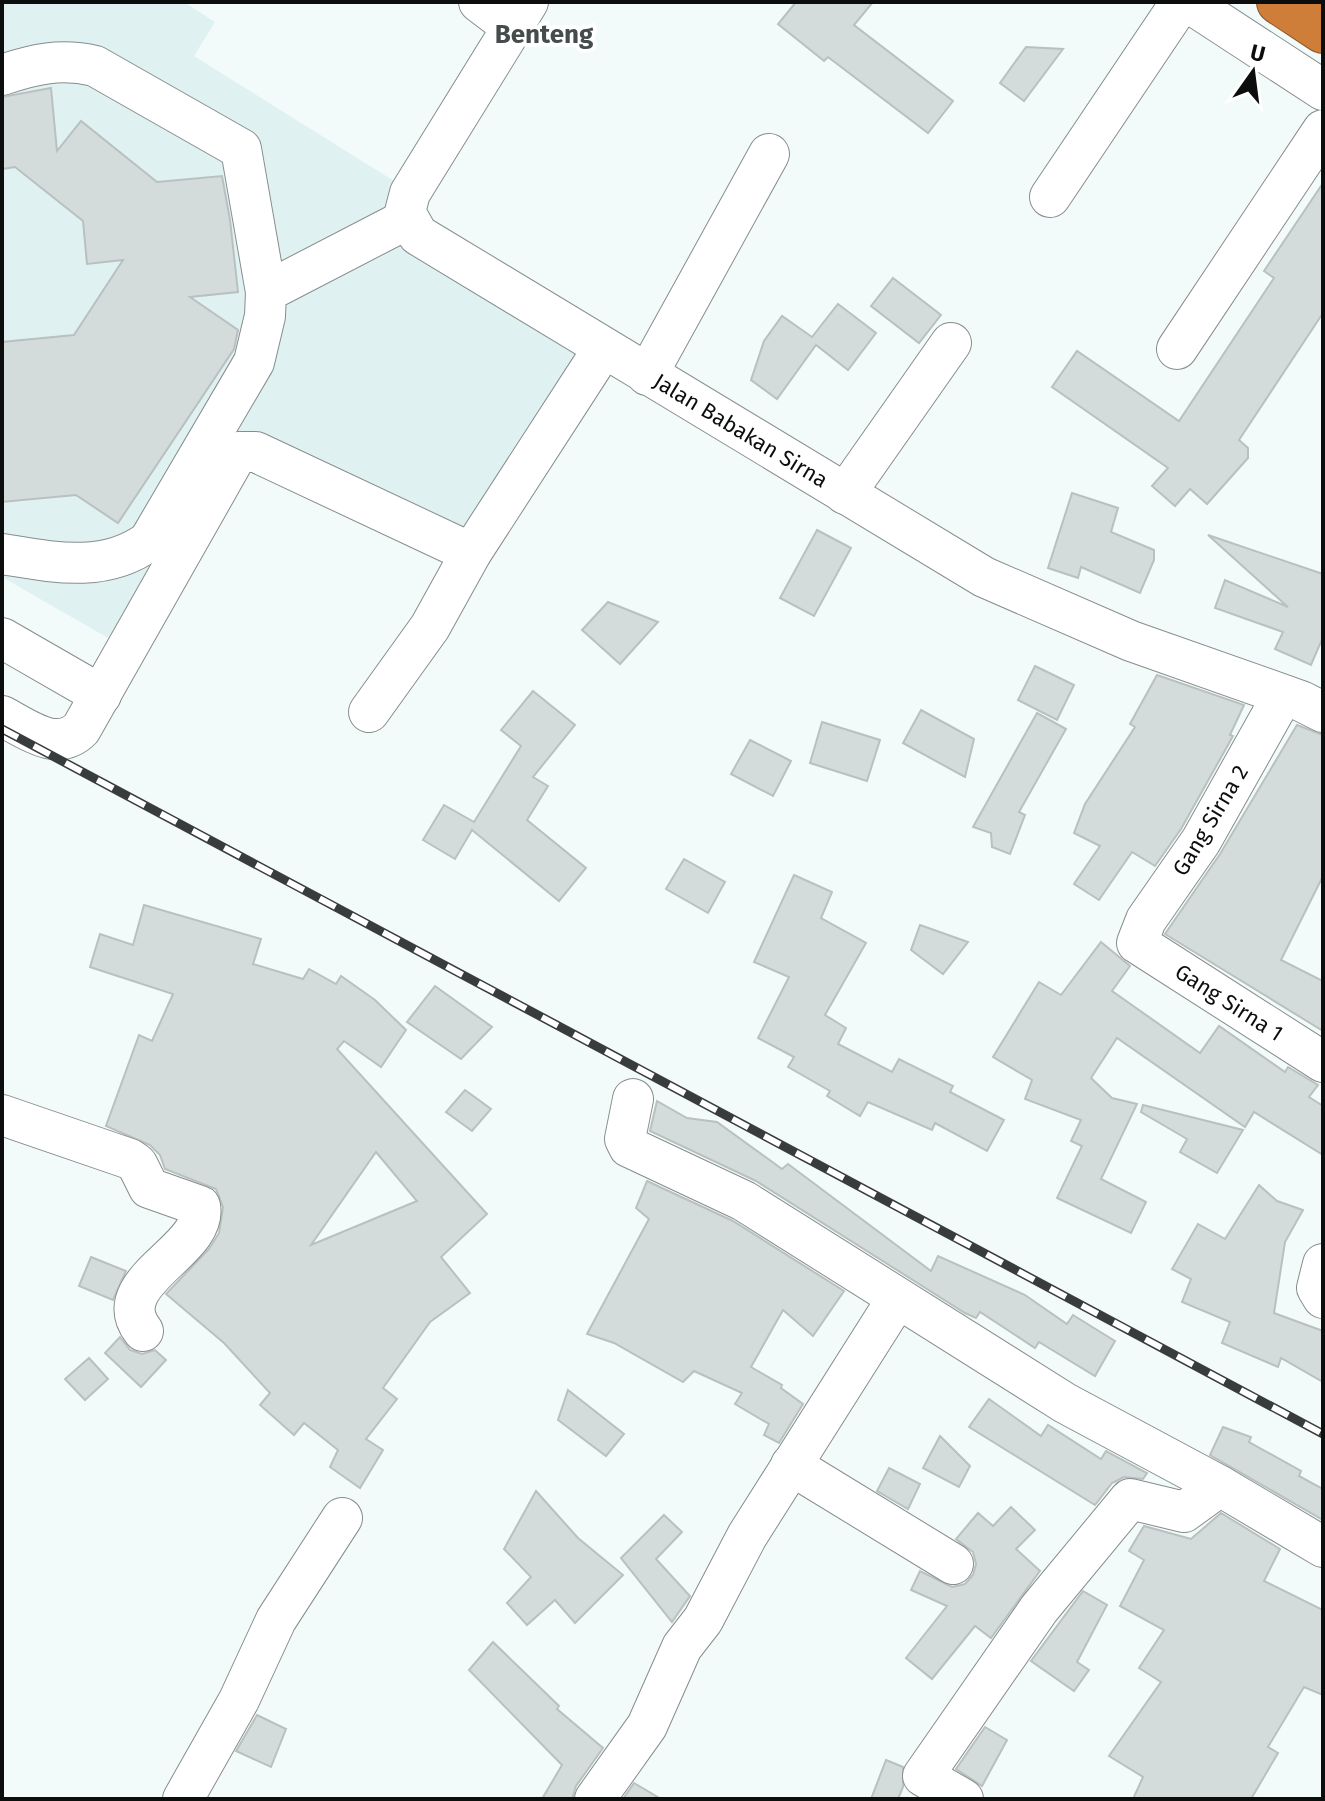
<svg xmlns="http://www.w3.org/2000/svg" width="1325" height="1801" viewBox="0 0 1325 1801" font-family="'Fira Sans',sans-serif">
<style>
.built{fill:#e0f1f2}
.building{fill:#d4dbdb;stroke:#b9c0c0;stroke-width:2;fill-rule:evenodd}
.lines{fill:none;stroke-linecap:round;stroke-linejoin:round}
.minor-casing{stroke:#878d8d;stroke-width:42}
.highway-casing{stroke:#8a572a;stroke-width:46}
.minor{stroke:#fff;stroke-width:40}
.highway{stroke:#ce7e39;stroke-width:44}
.rail-casing{stroke:#393c3c;stroke-width:9}
.rail{stroke:#fff;stroke-width:6;stroke-dasharray:18;stroke-linecap:butt}
.labels{text-anchor:middle;stroke-width:8;stroke-linejoin:round;paint-order:stroke}
.street-label{font-size:22px;fill:#0c0e0e;stroke:#fff}
.quarter-label{font-size:26px;font-weight:bold;fill:#464c4c;stroke:#fff}
</style>
<rect width="100%" height="100%" fill="#f3fafa"/>
<!-- built -->
<path class="built" d="M2,2H184L215,22L194,56L394,181L402,242L583,358L451,556L229,451L108,638L2,577Z"/>
<!-- building -->
<g class="building">
<path d="M796,2H873L854,25L953,101L928,133L828,57L824,61L778,24Z"/>
<path d="M1026,47L1063,49L1024,101L1000,83Z"/>
<path d="M51,88L57,151L81,121L157,182L222,176L230,220L238,292L190,297L238,330L234,349L118,523L76,495L2,502V342L74,335L123,260L87,264L83,221L15,167L2,169V97Z"/>
<path d="M1323,183V313L1239,440L1248,448V458L1207,504L1190,489L1175,506L1152,486L1168,468L1052,387L1077,351L1179,421L1274,278L1264,271Z"/>
<path d="M893,278L941,315L919,343L871,306Z"/>
<path d="M838,304L876,333L848,370L816,345L777,399L751,380L764,341L782,316L812,337Z"/>
<path d="M1072,493L1118,508L1111,532L1154,550V560L1140,593L1081,567L1078,578L1048,568Z"/>
<path d="M817,530L851,548L814,616L780,598Z"/>
<path d="M1208,535L1323,574V637L1311,665L1275,649L1283,632L1215,608L1225,580L1288,607Z"/>
<path d="M608,602L658,622L620,664L582,630Z"/>
<path d="M1035,666L1074,685L1057,720L1018,700Z"/>
<path d="M1157,675L1244,705L1230,735L1233,736L1181,829L1155,866L1132,852L1099,900L1074,884L1100,846L1074,833L1085,804L1135,727L1130,724Z"/>
<path d="M533,691L575,725L533,777L548,786L527,820L586,868L559,901L472,830L455,859L423,840L444,805L474,822L521,746L501,730Z"/>
<path d="M921,710L974,739L965,777L903,743Z"/>
<path d="M1037,713L1066,729L1019,812L1025,815L1010,854L992,847L991,833L973,827Z"/>
<path d="M822,722L880,740L867,781L810,763Z"/>
<path d="M1297,725L1323,735V876L1281,960L1323,981V1031L1165,934L1220,854Z"/>
<path d="M750,740L791,761L773,796L731,774Z"/>
<path d="M684,859L725,882L708,913L666,889Z"/>
<path d="M794,875L832,892L821,918L866,943L825,1015L846,1028L838,1044L892,1072L899,1059L953,1086L950,1092L1004,1120L987,1151L935,1123L932,1130L868,1102L860,1116L827,1096L830,1091L788,1067L794,1057L758,1038L789,977L754,962Z"/>
<path d="M144,905L261,939L253,964L303,979L309,969L336,984L341,976L375,1000L406,1030L381,1067L344,1041L337,1049L487,1214L441,1257L470,1293L430,1322L383,1388L397,1399L366,1439L383,1450L360,1488L330,1467L338,1450L304,1423L294,1435L260,1405L270,1393L224,1343L166,1294L209,1249L219,1233L223,1207L216,1189L165,1169L160,1155L150,1145L106,1126L139,1035L152,1041L173,994L90,967L100,934L133,945ZM376,1152L417,1201L311,1245Z"/>
<path d="M920,925L968,942L943,974L911,950Z"/>
<path d="M1101,942L1130,966L1112,991L1200,1053L1219,1026L1285,1072L1288,1067L1318,1085L1309,1097L1323,1106V1155L1254,1112L1245,1127L1117,1038L1091,1078L1112,1098L1137,1104L1101,1179L1146,1202L1131,1233L1057,1198L1082,1146L1071,1141L1081,1120L1025,1099L1032,1080L993,1057L1039,982L1061,995Z"/>
<path d="M435,986L492,1027L461,1059L407,1022Z"/>
<path d="M465,1090L491,1109L472,1131L446,1112Z"/>
<path d="M657,1101L687,1118L717,1122L782,1169L788,1164L931,1271L938,1256L1025,1295L1067,1324L1073,1315L1115,1341L1095,1376L1039,1342L1035,1348L980,1312L976,1318L965,1313L756,1181L650,1131Z"/>
<path d="M1143,1105L1243,1130L1217,1173L1180,1152L1187,1139L1141,1112Z"/>
<path d="M647,1181L733,1221L844,1291L813,1336L783,1310L751,1367L782,1385L781,1388L803,1404L779,1443L764,1435L769,1424L735,1404L742,1393L694,1371L683,1382L614,1343L587,1334L649,1219L636,1208Z"/>
<path d="M1259,1185L1277,1201L1303,1210L1285,1242L1274,1313L1323,1331V1382L1281,1358L1278,1367L1222,1343L1230,1322L1182,1302L1191,1279L1172,1269L1198,1224L1225,1239Z"/>
<path d="M91,1257L126,1271L113,1300L79,1286Z"/>
<path d="M120,1337L130,1350L142,1354L155,1350L166,1360L141,1387L105,1353Z"/>
<path d="M89,1358L108,1379L85,1400L65,1379Z"/>
<path d="M568,1390L624,1434L606,1456L558,1420Z"/>
<path d="M989,1399L1041,1436L1048,1425L1101,1459L1106,1451L1147,1473L1143,1479L1124,1477L1112,1483L1095,1505L969,1427Z"/>
<path d="M1223,1427L1251,1437L1249,1442L1301,1471L1299,1476L1323,1489V1520L1210,1455Z"/>
<path d="M940,1436L970,1466L959,1487L923,1468Z"/>
<path d="M889,1468L920,1484L908,1509L877,1491Z"/>
<path d="M536,1491L578,1538L623,1575L575,1623L555,1600L527,1625L507,1603L531,1577L504,1549Z"/>
<path d="M1011,1507L1035,1530L1016,1549L1040,1571L991,1638L975,1626L932,1679L906,1658L947,1606L911,1590L920,1571L952,1587L965,1584L973,1575L976,1564L973,1552L956,1539L978,1513L993,1526Z"/>
<path d="M1221,1513L1280,1549L1264,1581L1323,1610V1695L1304,1687L1268,1747L1278,1753L1251,1799H1133L1143,1777L1109,1756L1161,1682L1139,1668L1164,1630L1120,1606L1144,1560L1129,1551L1144,1526L1191,1539Z"/>
<path d="M664,1515L682,1532L656,1559L690,1596L672,1622L621,1558Z"/>
<path d="M1083,1591L1107,1605L1077,1662L1089,1670L1074,1691L1031,1661Z"/>
<path d="M493,1642L559,1706L557,1709L603,1748L576,1786L572,1799H542L562,1765L469,1670Z"/>
<path d="M257,1715L286,1729L271,1767L236,1751Z"/>
<path d="M985,1727L1007,1740L982,1786L956,1769Z"/>
<path d="M886,1760L903,1767V1787L898,1799H871Z"/>
<path d="M634,1783L661,1799H623Z"/>
</g>
<g class="lines">
<defs>
<g id="minor">
<path d="M479,2L512,27"/>
<path id="s1" d="M528,2L410,193L405,212L418,235L984,577L1131,641L1301,701L1323,712"/>
<path d="M1188,2L1323,90"/>
<path d="M2,75C34,64 61,58 95,66L241,149L266,292"/>
<path d="M1050,197L1181,2"/>
<path d="M1177,349L1323,130"/>
<path d="M647,375L769,154"/>
<path d="M845,494L951,343"/>
<path d="M2,554C52,562 105,574 149,541L254,362L265,316L266,292L407,219"/>
<path d="M2,638L101,695"/>
<path id="s2" d="M1283,695L1201,841L1146,920L1137,943L1323,1062"/>
<path d="M369,712L430,627L471,553"/>
<path d="M2,716C27,729 57,753 81,729L238,452H256L471,553L603,349"/>
<path d="M633,1099L625,1139L629,1147L744,1201L1065,1403L1220,1486L1323,1547"/>
<path d="M2,1115L130,1159L137,1164L149,1188L200,1206C209,1251 105,1281 143,1331"/>
<path d="M1323,1264L1317,1288L1323,1298"/>
<path d="M791,1465L953,1564"/>
<path d="M183,1799L239,1700L276,1620L342,1518"/>
<path d="M595,1799L647,1726L682,1647L703,1620L747,1536L897,1299"/>
<path d="M963,1799L923,1776L1039,1609L1130,1499L1184,1512L1220,1486"/>
</g>
<path id="highway" d="M1279,2L1323,31"/>
</defs>
<!-- minor casing -->
<use href="#minor" class="minor-casing"/>
<!-- highway casing -->
<use href="#highway" class="highway-casing"/>
<!-- minor -->
<use href="#minor" class="minor"/>
<!-- highway -->
<use href="#highway" class="highway"/>
<defs>
<path id="rail" d="M2,729L1323,1434"/>
</defs>
<!-- rail casing -->
<use href="#rail" class="rail-casing"/>
<!-- rail -->
<use href="#rail" class="rail"/>
</g>
<g class="labels">
<!-- street labels -->
<g class="street-label">
<text dy="8" stroke="none"><textPath href="#s1" startOffset="648">Jalan Babakan Sirna</textPath></text>
<text transform="translate(1210 820) rotate(-59)" y="8">Gang Sirna 2</text>
<text dy="8" stroke="none"><textPath href="#s2" startOffset="398">Gang Sirna 1</textPath></text>
</g>
<!-- quarter labels -->
<g class="quarter-label">
<text x="544" y="43">Benteng</text>
</g>
</g>
<!-- border -->
<rect width="1325" height="1801" fill="none" stroke="#0c0e0e" stroke-width="8"/>
<!-- north arrow -->
<g transform="translate(1253 72) rotate(14)" stroke="#ffffff" stroke-width="6" paint-order="stroke">
<path d="M0-6L14 30L0 20L-14 30Z" fill="#0c0e0e"/>
<text y="-12" font-size="22" font-weight="bold" text-anchor="middle" fill="#0c0e0e">U</text>
</g>
</svg>
